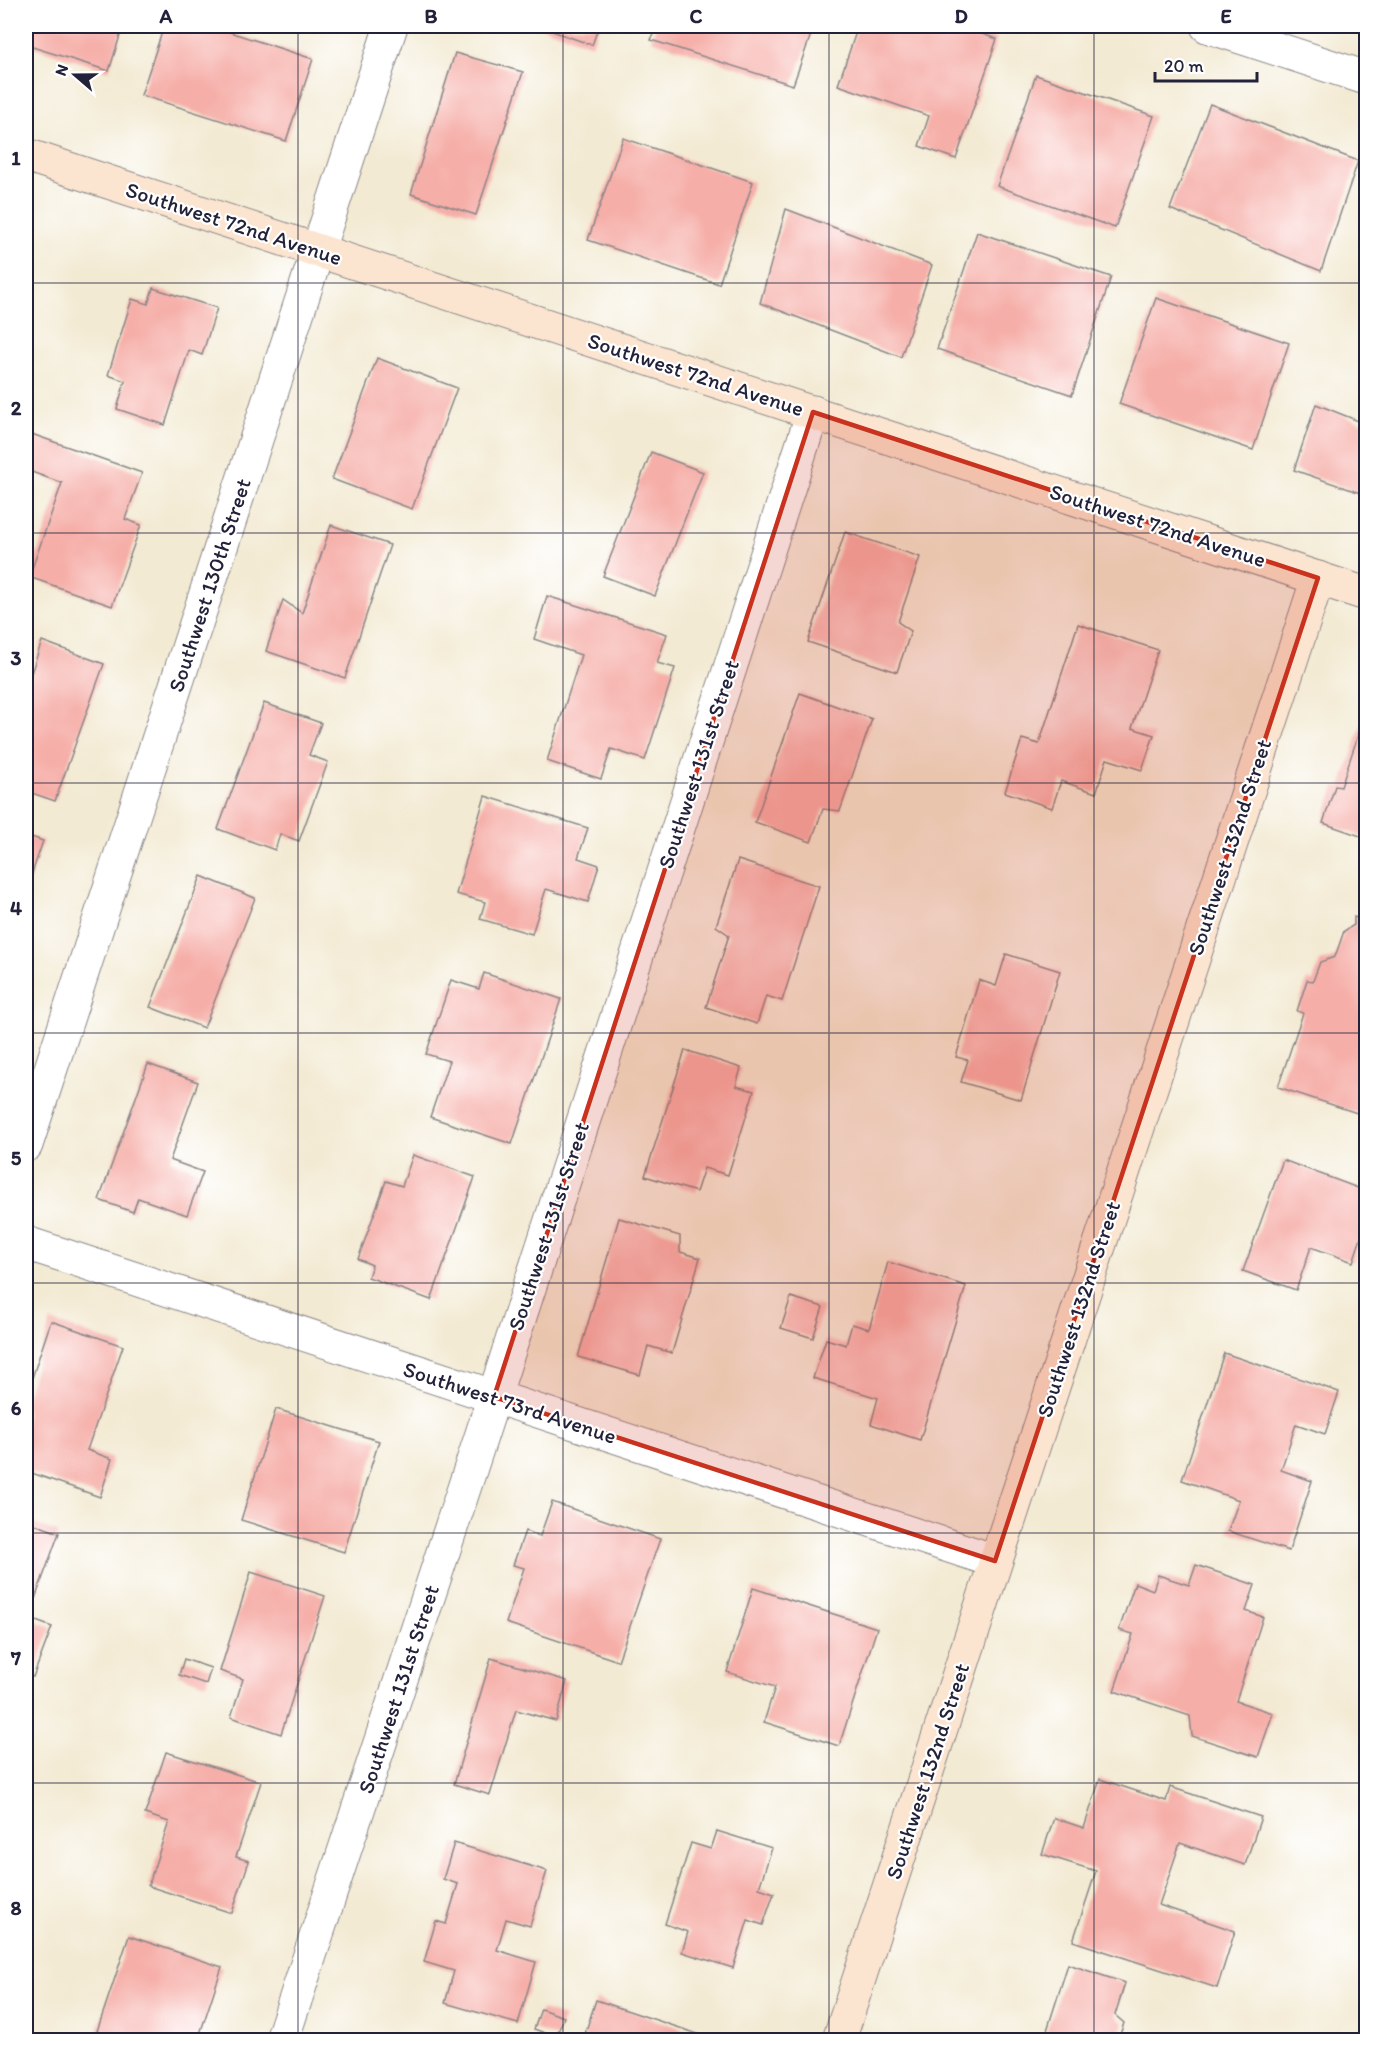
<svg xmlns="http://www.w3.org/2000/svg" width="1392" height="2066" viewBox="0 0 1392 2066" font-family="Itim,sans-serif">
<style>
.building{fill:#f6aea8}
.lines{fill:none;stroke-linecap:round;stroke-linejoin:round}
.street-casing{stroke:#8a8687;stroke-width:35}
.secondary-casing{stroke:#8a8687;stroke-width:35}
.street{stroke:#fff;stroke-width:33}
.secondary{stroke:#fce5d0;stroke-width:33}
.marked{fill:#c8321e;fill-opacity:0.2;stroke:#c8321e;stroke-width:4.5;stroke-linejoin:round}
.grid{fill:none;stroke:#22223b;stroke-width:1.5;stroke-opacity:0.55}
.labels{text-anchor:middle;stroke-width:4.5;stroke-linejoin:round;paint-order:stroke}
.street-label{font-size:22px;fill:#22223b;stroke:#fff}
.neatline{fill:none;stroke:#22223b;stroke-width:2}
.grid-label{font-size:20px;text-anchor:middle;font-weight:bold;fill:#22223b}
</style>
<rect width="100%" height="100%" fill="#fff"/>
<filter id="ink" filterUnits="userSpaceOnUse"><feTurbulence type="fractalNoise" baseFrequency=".0167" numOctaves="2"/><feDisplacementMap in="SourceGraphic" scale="12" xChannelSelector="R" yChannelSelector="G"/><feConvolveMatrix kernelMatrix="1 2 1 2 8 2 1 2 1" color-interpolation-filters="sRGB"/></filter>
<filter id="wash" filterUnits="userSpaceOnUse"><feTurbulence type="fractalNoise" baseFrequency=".008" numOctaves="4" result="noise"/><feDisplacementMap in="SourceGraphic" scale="24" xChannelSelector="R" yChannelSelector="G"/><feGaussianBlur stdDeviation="1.35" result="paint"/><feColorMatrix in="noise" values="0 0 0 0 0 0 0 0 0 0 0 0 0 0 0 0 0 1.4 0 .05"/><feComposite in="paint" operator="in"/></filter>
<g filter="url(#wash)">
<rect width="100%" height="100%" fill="#f3ead3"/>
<g id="blocks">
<!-- building -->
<g class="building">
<path d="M26,26H123L109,71L26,45Z"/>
<path d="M164,26H211L313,59L286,141L141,95Z"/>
<path d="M538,26H599L592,45Z"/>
<path d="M656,26H814L793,85L651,40Z"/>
<path d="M858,26H958L997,39L956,159L919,146L929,116L838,85Z"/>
<path d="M455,53L523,72L476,215L411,194Z"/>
<path d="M1036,75L1154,116L1115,228L997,186Z"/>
<path d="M1210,104L1358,161L1321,271L1170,209Z"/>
<path d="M623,138L753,182L719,284L588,240Z"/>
<path d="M786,209L932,265L901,357L760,303Z"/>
<path d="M977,232L1111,277L1072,395L937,349Z"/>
<path d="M153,288L217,308L202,355L189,350L165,425L117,409L125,381L108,375L132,299L148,304Z"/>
<path d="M1156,298L1289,343L1253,450L1119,404Z"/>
<path d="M377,358L457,388L412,509L332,479Z"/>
<path d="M1316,404L1366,424V495L1294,470Z"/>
<path d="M26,432L142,473L125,519L141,525L112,606L29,577L62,483L26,470Z"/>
<path d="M651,452L703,472L655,596L603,576Z"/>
<path d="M331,525L390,545L345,678L266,651L283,600L302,613Z"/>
<path d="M845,532L920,557L898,622L911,631L897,672L808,642Z"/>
<path d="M547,596L667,634L657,663L675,668L645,760L611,749L601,779L547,761L581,655L534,639Z"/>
<path d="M1078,624L1158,650L1132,728L1154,735L1142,770L1107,759L1096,793L1061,781L1052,808L1005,792L1022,739L1039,744Z"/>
<path d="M42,641L104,664L55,801L26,791V688Z"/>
<path d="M800,693L872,719L840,811L823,809L811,842L755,822Z"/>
<path d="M264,703L321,723L309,755L328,762L299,841L280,834L275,850L218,829Z"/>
<path d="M1366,711V838L1323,823L1335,786L1341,787Z"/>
<path d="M485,796L588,828L578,858L599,865L588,902L546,889L532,934L480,919L485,902L456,894Z"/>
<path d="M26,835L43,841L26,891Z"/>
<path d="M738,860L819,886L782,1001L766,996L757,1024L706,1007L729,935L716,926Z"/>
<path d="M201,876L255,898L204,1028L150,1007Z"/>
<path d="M1354,917L1366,921V1116L1278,1087L1303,1013L1297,1011L1307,980L1313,981L1320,962L1335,957L1344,931L1354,925Z"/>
<path d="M1006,954L1060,971L1021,1100L961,1082L968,1060L956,1057L979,980L996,986Z"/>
<path d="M484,973L561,999L512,1144L430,1117L449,1061L426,1054L451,980L479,989Z"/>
<path d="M685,1050L741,1068L736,1086L754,1091L728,1175L704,1168L696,1192L645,1176Z"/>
<path d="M148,1064L198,1082L170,1160L203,1172L187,1215L138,1198L133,1212L99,1200Z"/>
<path d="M413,1155L475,1177L431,1300L368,1277L372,1265L358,1259L386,1181L402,1186Z"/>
<path d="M1283,1160L1366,1191V1223L1353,1262L1311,1247L1296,1290L1243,1271Z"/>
<path d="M619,1218L680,1236V1252L700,1258L672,1353L648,1346L640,1375L578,1357Z"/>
<path d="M888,1262L966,1286L920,1440L871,1424L878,1398L813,1378L826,1339L846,1345L852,1324L869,1329Z"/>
<path d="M791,1297L823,1307L813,1338L781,1328Z"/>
<path d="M51,1321L123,1346L87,1450L112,1459L100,1497L26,1471V1396Z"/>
<path d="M1224,1353L1339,1392L1325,1434L1296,1424L1281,1470L1312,1481L1289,1551L1228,1531L1239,1500L1182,1480Z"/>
<path d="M276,1409L379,1441L344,1552L241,1520Z"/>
<path d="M552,1502L660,1539L618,1661L506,1623L524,1568L513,1565L525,1531L540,1536Z"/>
<path d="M26,1521L59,1533L28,1618L52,1627L33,1677L26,1675Z"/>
<path d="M1196,1565L1255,1585L1246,1611L1263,1617L1236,1701L1273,1713L1258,1757L1192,1736L1190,1716L1114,1691L1133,1634L1119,1630L1135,1583L1153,1590L1158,1575L1189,1585Z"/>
<path d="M251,1572L325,1596L281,1734L231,1717L243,1679L220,1671Z"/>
<path d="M753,1588L877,1628L839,1746L764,1722L775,1687L727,1672Z"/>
<path d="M491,1658L567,1681L556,1721L516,1710L490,1795L454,1784Z"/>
<path d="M184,1659L211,1668L206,1684L179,1675Z"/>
<path d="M166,1752L261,1782L236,1857L249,1861L232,1913L148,1886L169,1822L145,1814Z"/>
<path d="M1100,1779L1166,1801L1170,1787L1261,1817L1245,1865L1180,1843L1159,1905L1235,1931L1217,1988L1073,1941L1096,1871L1042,1854L1054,1818L1084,1828Z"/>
<path d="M717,1831L772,1848L759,1888L774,1893L763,1925L748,1920L733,1968L682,1952L688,1932L665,1924L691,1843L711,1849Z"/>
<path d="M454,1843L547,1871L530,1926L506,1919L497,1950L536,1962L518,2024L445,2003L454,1971L424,1962L436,1921L446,1924L458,1884L443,1879Z"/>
<path d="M129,1936L222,1967L198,2040H94Z"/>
<path d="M1068,1964L1125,1983L1115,2015L1124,2023L1118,2040H1044Z"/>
<path d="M596,2000L707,2037L706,2040H583Z"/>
<path d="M541,2009L564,2017L556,2037L534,2029Z"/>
</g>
</g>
</g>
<g filter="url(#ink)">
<use href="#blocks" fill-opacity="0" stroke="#8a8687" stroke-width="1.5"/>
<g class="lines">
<defs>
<g id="street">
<path d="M1207,26L1366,78"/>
<path d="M26,1145L391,26"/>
<path d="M26,1243L995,1561"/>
<path d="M282,2040L478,1446L813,412"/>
</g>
<g id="secondary">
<path d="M26,155L1366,594"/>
<path d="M839,2040L1318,578"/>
</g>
</defs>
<!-- street casing -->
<use href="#street" class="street-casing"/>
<!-- secondary casing -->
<use href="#secondary" class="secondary-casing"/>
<!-- street -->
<use href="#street" class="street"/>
<!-- secondary -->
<use href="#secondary" class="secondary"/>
</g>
</g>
<!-- marked area -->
<path class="marked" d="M813,412L1318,578L995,1561L494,1397Z"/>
<!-- grid -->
<path class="grid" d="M298,26V2040M563,26V2040M829,26V2040M1094,26V2040M26,283H1366M26,533H1366M26,783H1366M26,1033H1366M26,1283H1366M26,1533H1366M26,1783H1366"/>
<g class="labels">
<!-- street labels -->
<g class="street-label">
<text transform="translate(234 223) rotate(18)" y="8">Southwest 72nd Avenue</text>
<text transform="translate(696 374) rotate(18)" y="8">Southwest 72nd Avenue</text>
<text transform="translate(1158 525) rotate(18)" y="8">Southwest 72nd Avenue</text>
<text transform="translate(209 585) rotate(-72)" y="8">Southwest 130th Street</text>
<text transform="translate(698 764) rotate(-72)" y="8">Southwest 131st Street</text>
<text transform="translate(1229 847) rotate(-72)" y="8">Southwest 132nd Street</text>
<text transform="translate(548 1226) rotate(-72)" y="8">Southwest 131st Street</text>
<text transform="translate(1078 1309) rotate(-72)" y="8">Southwest 132nd Street</text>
<text transform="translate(510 1402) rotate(18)" y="8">Southwest 73rd Avenue</text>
<text transform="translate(398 1689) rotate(-72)" y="8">Southwest 131st Street</text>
<text transform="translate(927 1771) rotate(-72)" y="8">Southwest 132nd Street</text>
</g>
</g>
<!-- margin -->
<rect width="1392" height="2066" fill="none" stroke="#fff" stroke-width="66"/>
<!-- north arrow -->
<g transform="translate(75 75) rotate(290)" stroke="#ffffff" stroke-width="4.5" paint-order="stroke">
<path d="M0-4.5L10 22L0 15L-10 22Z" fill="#22223b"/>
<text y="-9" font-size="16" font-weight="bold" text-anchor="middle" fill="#22223b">N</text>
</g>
<!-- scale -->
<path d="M1155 72v9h102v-9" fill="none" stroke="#22223b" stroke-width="3"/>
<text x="1164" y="72" font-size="18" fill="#22223b" stroke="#ffffff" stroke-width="4.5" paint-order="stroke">20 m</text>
<rect x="33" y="33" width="1326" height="2000" class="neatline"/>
<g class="grid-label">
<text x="166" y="23">A</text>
<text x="431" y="23">B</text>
<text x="696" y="23">C</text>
<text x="961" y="23">D</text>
<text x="1226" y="23">E</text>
<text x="16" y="165">1</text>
<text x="16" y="415">2</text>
<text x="16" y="665">3</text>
<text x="16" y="915">4</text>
<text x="16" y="1165">5</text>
<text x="16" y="1415">6</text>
<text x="16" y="1665">7</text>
<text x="16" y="1915">8</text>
</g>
</svg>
